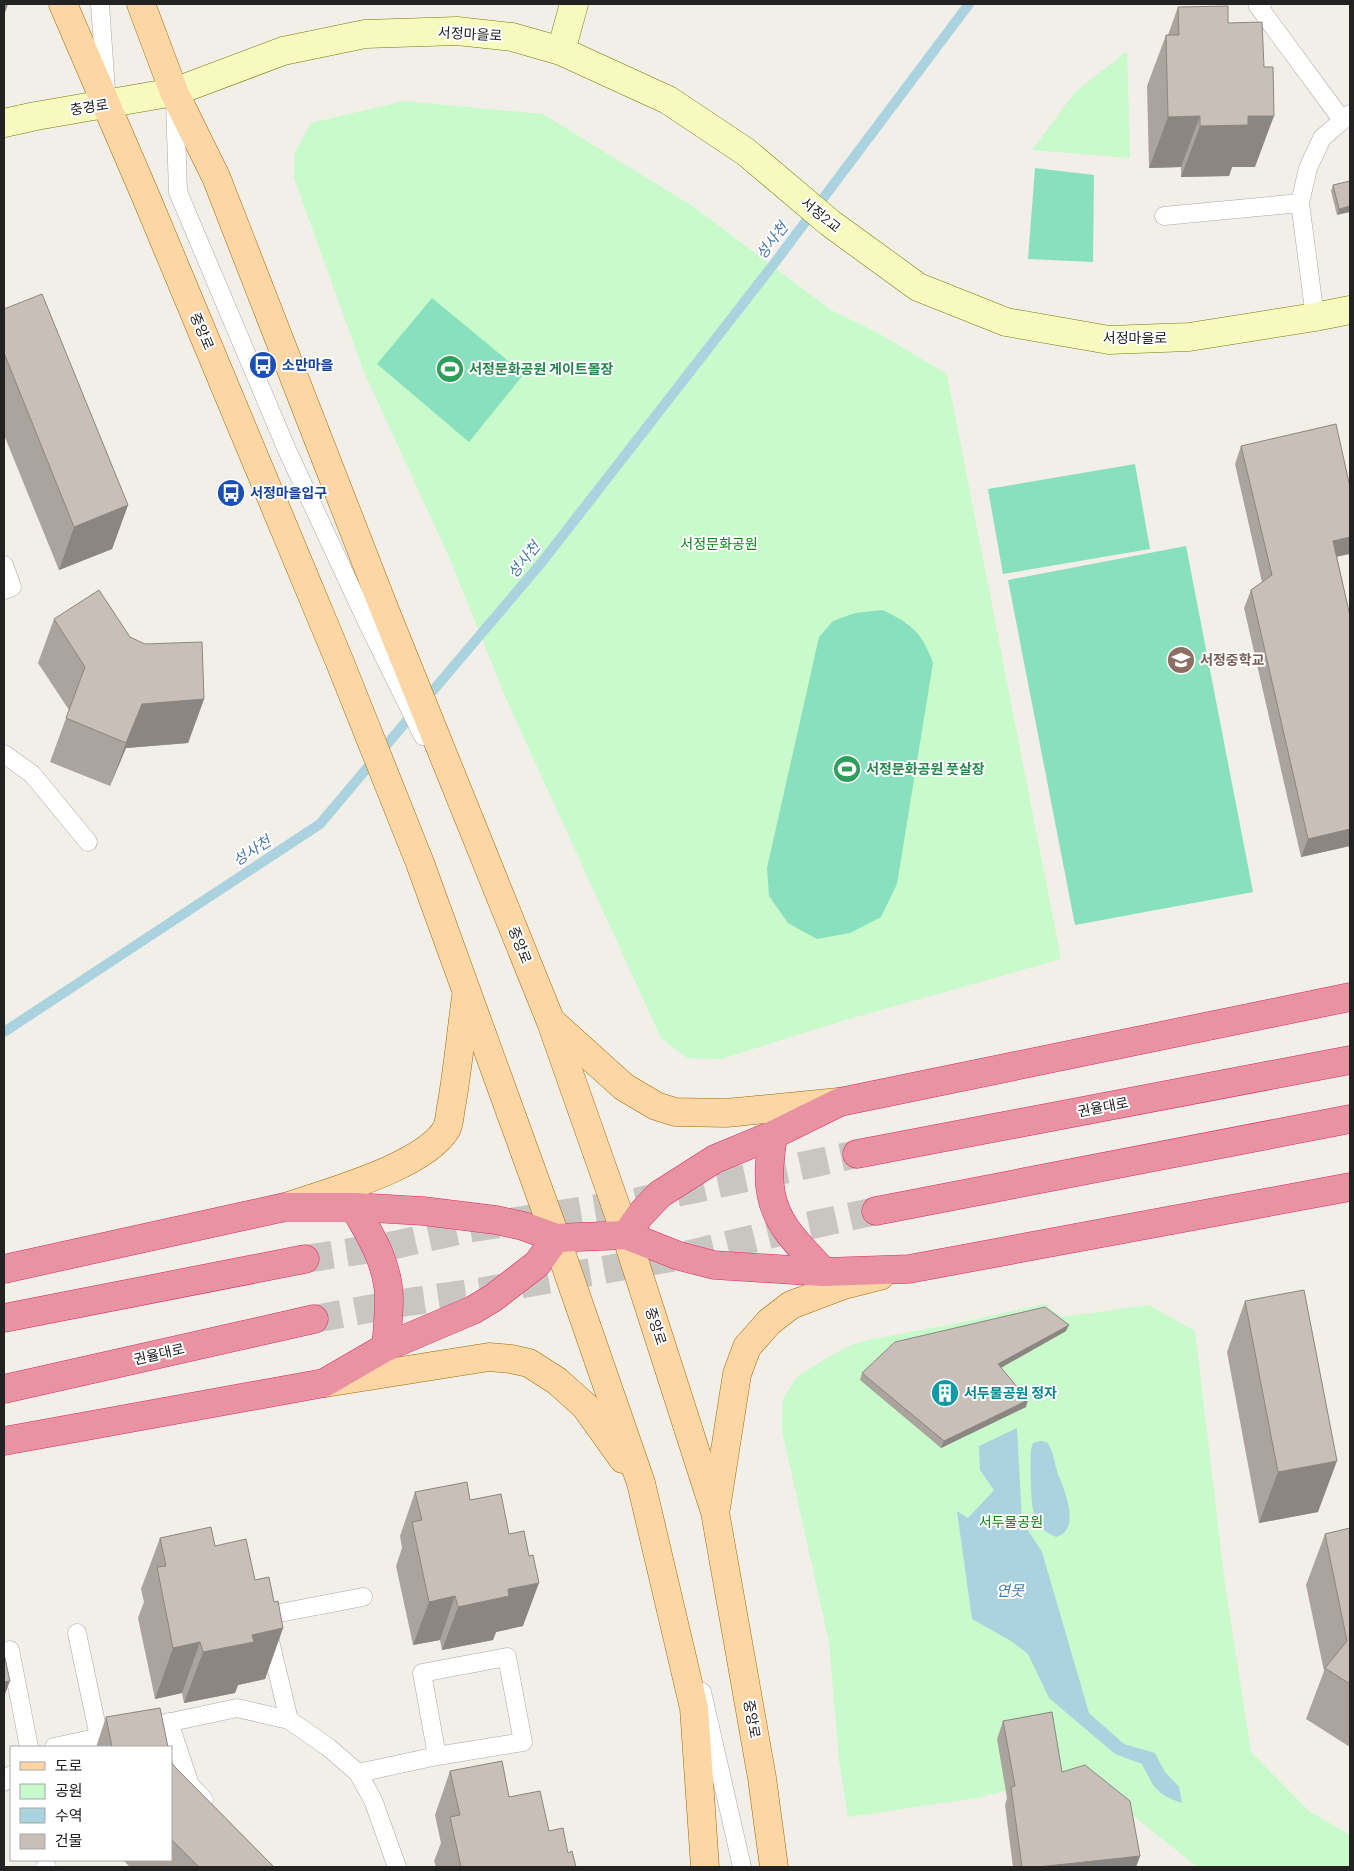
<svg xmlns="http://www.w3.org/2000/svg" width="1354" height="1871" viewBox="0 0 1354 1871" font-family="Barlow,'Noto Sans KR',sans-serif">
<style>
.park{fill:#c8facc}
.pitch{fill:#88e0be}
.water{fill:#aad3df}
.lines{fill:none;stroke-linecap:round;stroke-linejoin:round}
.stream{stroke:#aad3df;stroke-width:10}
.highway-tunnel{stroke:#c8c6c1;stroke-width:28;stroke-dasharray:28 14;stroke-linecap:butt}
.lane-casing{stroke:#a9a9a9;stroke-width:19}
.secondary-casing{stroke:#707d05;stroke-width:29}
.primary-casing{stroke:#a06b00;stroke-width:29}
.highway-casing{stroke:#dc2a67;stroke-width:29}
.lane{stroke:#fff;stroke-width:18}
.secondary{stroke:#f7fabf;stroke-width:28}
.primary{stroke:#fcd6a4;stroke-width:28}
.highway{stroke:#e892a2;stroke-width:28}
.wall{fill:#aba49e}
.shaded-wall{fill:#8b8681}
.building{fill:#c7bfb8;stroke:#8b8681}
.labels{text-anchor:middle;stroke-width:4;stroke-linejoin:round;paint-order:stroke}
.street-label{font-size:14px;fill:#222;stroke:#fff}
.transit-label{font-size:14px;font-weight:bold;fill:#164399;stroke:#fff;text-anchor:start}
.leisure-label{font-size:14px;font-weight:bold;fill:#27864d;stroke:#fff;text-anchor:start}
.park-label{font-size:14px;fill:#0c8416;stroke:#fff}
.education-label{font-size:14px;font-weight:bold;fill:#785e54;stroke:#fff;text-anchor:start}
.culture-label{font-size:14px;font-weight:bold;fill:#0d838f;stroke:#fff;text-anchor:start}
.water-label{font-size:15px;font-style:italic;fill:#4a7aab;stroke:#fff}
</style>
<rect width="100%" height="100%" fill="#f2efe9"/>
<!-- park -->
<g class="park">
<path d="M1127,51L1130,158L1032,150L1075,92Z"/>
<path d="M404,101L543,114L694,207L831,310L878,333L947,374L1061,959L842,1021L721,1059L687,1058L661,1038L508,703L449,557L364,372L294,178L295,152L311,123Z"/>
<path d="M1044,1304L1062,1317L1149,1305L1195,1331L1225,1584L1251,1752L1309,1811L1350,1835V1867H1197L1079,1772L977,1798L848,1817L839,1761L829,1642L782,1430L783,1399L797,1377L825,1359L849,1346L868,1340L958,1323Z"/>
</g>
<!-- pitch -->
<g class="pitch">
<path d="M1035,168L1094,175L1093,262L1028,259Z"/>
<path d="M432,298L524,374L469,442L377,364Z"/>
<path d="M1135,464L1150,549L1003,574L988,489Z"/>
<path d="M1186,546L1253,892L1075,925L1008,580Z"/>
<path d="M883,610C912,625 921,631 933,663L897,884L881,917L850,933L817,939L788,923L769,896L767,868L819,637L833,621L855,613Z"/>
</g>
<!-- water -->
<g class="water">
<path d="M1017,1428L1022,1521L1042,1552L1089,1713L1124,1744L1155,1753L1165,1772L1179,1787L1182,1803C1156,1794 1154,1788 1142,1764L1115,1754L1049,1698L1028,1654L1011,1641L972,1619L957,1511L968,1518L994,1490L980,1470L979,1446Z"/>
<path d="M1040,1441L1047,1442C1054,1452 1054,1461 1057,1471C1063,1488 1083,1529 1056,1537C1047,1533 1040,1528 1036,1520C1030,1508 1030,1463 1031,1449L1033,1443Z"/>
</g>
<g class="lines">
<!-- stream -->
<g class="stream">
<path d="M425,700L542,562L773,265L969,4"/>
<path d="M4,1032L320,824L415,711"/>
</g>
<!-- highway-tunnel -->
<g class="highway-tunnel">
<path d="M305,1259L390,1246L467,1229L635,1202L857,1154"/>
<path d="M314,1319L401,1303L484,1291L682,1256L788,1230L876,1211"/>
</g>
<defs>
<g id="lane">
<path d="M100,4L106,91"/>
<path d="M1262,4L1258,6L1342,120"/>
<path d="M175,102L178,192L287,450L367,622L423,736"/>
<path d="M1164,216L1300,203"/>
<path d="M1315,317L1300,203L1308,168L1322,138L1350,114"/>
<path d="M4,565L12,587L4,590"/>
<path d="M4,754L32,774L88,842"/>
<path d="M77,1633L99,1737"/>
<path d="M10,1650L29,1747"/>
<path d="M702,1692L742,1867"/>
<path d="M289,1720L264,1616L363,1597"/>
<path d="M169,1722L190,1785L204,1800"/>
<path d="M54,1747L237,1708L289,1720L328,1747L358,1773L373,1800L397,1867"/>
<path d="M358,1773L437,1756L523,1742L507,1657L422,1673L437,1756"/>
<path d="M4,1782L11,1775"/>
<path d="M45,1867H47"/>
</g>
<g id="secondary">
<path d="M561,51L574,4"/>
<path d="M4,123L36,116L174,92L283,51L365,34L457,31L512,37L561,51L668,100L746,152L830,223L918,287L1006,322L1109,340L1189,337L1315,317L1350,310"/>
</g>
<g id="primary">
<path d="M63,4L146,197L339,660L420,863L556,1238L641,1483L694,1708L705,1867"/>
<path d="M141,4L174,92L216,177L384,608L551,1022L626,1235L715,1512L762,1778L774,1867"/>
<path d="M553,1023L624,1087L656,1106L675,1112L726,1113L839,1102"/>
<path d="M289,1206C329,1192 426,1166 447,1128C450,1121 450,1110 452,1102C458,1067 461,1032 466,997"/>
<path d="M325,1383L489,1357L511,1359L529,1363L557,1381L585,1406L623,1459"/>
<path d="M716,1508L737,1374L747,1347L769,1322L791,1305L844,1285L880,1276"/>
</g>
<g id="highway">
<path d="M773,1135C771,1153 767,1174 771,1193C776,1226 803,1249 824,1272"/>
<path d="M857,1154L1350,1060"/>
<path d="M354,1207C371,1236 389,1265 389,1300C389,1316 387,1332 386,1347"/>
<path d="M876,1211L1350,1119"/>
<path d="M626,1235L640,1215L660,1194L715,1159L773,1135L840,1102L1350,997"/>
<path d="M4,1269L285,1207H354L423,1211L496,1220L523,1226L556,1238L626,1235L679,1256L714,1265L824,1272L909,1269L1350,1187"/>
<path d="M4,1318L305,1259"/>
<path d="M4,1389L314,1319"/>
<path d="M4,1441L324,1383L386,1347L473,1310L493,1298L537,1264L556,1238"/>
</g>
</defs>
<!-- lane casing -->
<use href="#lane" class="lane-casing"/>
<!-- secondary casing -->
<use href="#secondary" class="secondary-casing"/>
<!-- primary casing -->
<use href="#primary" class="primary-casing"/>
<!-- highway casing -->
<use href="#highway" class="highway-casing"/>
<!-- lane -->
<use href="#lane" class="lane"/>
<!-- secondary -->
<use href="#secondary" class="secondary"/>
<!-- primary -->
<use href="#primary" class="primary"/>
<!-- highway -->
<use href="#highway" class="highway"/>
</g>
<!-- wall -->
<g class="wall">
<path d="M1178,7L1228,23L1255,167H1232L1229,176L1181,177V167L1149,168L1147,86L1166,35H1168Z"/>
<path d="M1350,181L1337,215L1331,191L1333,185Z"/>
<path d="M4,309L128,505L112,549L59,570L4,435Z"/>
<path d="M1241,446L1337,557L1350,616V846L1301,857L1244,608L1251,590L1262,582L1235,464Z"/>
<path d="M54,619L130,637L204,699L188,743L126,748L110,786L50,762L69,710L38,663Z"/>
<path d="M1245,1301L1318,1512L1259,1523L1227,1352Z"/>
<path d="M1066,1331L1001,1368L1026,1407L941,1448L860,1380L862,1373Z"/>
<path d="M415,1492L470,1500L523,1626L496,1632L493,1640L442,1650L440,1640L413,1645L396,1566L402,1548L400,1536Z"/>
<path d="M1350,1528V1747L1306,1719L1324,1671L1306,1585L1325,1534Z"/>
<path d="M160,1538L255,1580L274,1602L283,1628L265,1679L238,1685L235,1693L184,1703L182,1693L155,1699L138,1618L144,1602L141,1589Z"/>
<path d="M106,1717L168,1747H96Z"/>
<path d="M1003,1721L1062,1772L1140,1856L1136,1867H1013L1005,1805L1007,1798L997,1739Z"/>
<path d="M171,1763L274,1867H130L123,1860H171Z"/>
<path d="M450,1771L509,1797L549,1831L568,1853L576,1867H436L434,1861L441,1843L435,1815Z"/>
</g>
<!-- shaded-wall -->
<g class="shaded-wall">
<path d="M6,4H8L4,16V7Z"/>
<path d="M1200,116L1181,167L1149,168L1168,117Z"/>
<path d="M1248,116H1274L1255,167H1232L1229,176L1181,177L1200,126Z"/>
<path d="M1350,206V212L1337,215L1339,209Z"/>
<path d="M128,505L112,549L59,570L74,527Z"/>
<path d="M1350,537V554L1326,559L1333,541Z"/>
<path d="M204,699L188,743L126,748L110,786L126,743L142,704Z"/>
<path d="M1350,829V846L1301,857L1308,839Z"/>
<path d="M1069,1325L1066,1331L995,1371L998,1364Z"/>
<path d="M1028,1400L1026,1407L941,1448L944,1441Z"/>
<path d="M1337,1461L1318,1512L1259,1523L1278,1472Z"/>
<path d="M539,1583L523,1626L496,1632L493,1640L442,1650L458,1607L508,1589Z"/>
<path d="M455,1596L440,1640L413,1645L429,1602Z"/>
<path d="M283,1628L265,1679L238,1685L235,1693L184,1703L203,1652L252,1635Z"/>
<path d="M200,1642L182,1693L155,1699L173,1648Z"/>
<path d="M10,1681L4,1697V1682Z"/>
<path d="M1140,1856L1136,1867H1038Z"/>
</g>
<!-- building -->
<g class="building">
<path d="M1228,6V23L1262,22L1264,67H1273L1274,116H1248V125L1200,126V116L1168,117L1166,35H1179L1178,7Z"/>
<path d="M1350,181V206L1339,209L1333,185Z"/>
<path d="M42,294L128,505L74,527L4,353V309Z"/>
<path d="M1336,424L1350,487V537L1333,541L1350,616V829L1308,839L1251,590L1272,575L1241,446Z"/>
<path d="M99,590L130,637L145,644L202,642L204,699L142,704L126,743L66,718L85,667L54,619Z"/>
<path d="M1304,1290L1337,1461L1278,1472L1245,1301Z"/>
<path d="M1045,1307L1069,1325L998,1364L1028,1400L944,1441L862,1373L895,1342Z"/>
<path d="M467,1482L470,1500L501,1494L509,1534L524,1531L529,1556L533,1555L539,1583L508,1589L509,1596L458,1607L455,1596L429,1602L412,1522L422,1520L415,1492Z"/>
<path d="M211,1527L215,1546L246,1539L255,1580L269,1577L274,1602L278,1601L283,1628L252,1635L254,1642L203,1652L200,1642L173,1648L157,1567L166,1566L160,1538Z"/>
<path d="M1350,1528V1684L1325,1668L1347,1641L1325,1534Z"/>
<path d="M4,1654L10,1681L4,1682Z"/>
<path d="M160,1708L168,1747H112L106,1717Z"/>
<path d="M1052,1712L1062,1772L1085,1765L1130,1801L1140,1856L1038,1867H1022L1011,1787L1015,1786L1003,1721Z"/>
<path d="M502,1761L509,1797L540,1791L549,1831L563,1828L568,1853L572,1851L576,1867H461L450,1817L460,1815L450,1771Z"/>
<path d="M171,1763L274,1867H199L171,1839Z"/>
</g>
<!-- icons -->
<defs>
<symbol id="bus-disc" viewBox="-11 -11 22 22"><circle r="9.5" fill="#1a4fb4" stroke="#fff"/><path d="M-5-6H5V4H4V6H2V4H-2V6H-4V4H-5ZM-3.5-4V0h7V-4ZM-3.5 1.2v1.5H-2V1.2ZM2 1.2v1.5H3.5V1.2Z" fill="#fff"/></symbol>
<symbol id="stadium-disc" viewBox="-11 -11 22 22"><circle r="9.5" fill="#2e9e5b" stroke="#fff"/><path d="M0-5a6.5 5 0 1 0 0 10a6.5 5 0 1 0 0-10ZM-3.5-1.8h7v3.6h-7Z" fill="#fff"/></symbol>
<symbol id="school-disc" viewBox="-11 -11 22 22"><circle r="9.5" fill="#8d6e63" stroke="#fff"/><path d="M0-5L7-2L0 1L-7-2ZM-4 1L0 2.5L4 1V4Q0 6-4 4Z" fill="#fff"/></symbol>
<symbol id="building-disc" viewBox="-11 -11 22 22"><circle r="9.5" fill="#0f9aa8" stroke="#fff"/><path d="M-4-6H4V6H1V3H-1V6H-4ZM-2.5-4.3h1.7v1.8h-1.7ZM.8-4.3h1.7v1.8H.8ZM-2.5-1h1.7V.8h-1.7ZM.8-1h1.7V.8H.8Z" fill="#fff"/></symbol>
</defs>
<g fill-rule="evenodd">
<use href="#bus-disc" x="247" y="349" width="32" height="32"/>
<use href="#stadium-disc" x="434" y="353" width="32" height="32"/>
<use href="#bus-disc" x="215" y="477" width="32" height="32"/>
<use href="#school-disc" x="1165" y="644" width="32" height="32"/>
<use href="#stadium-disc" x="831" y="753" width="32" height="32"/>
<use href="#building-disc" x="929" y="1377" width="32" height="32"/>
</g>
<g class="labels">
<!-- street labels -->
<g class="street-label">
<text transform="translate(470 34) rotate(3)" y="5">서정마을로</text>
<text transform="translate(89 107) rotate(-9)" y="5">충경로</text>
<text transform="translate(821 215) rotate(39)" y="5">서정2교</text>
<text transform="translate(202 331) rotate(67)" y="5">중앙로</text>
<text x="1135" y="343">서정마을로</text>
<text transform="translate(520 945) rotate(68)" y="5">중앙로</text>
<text transform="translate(1103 1107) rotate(-11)" y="5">권율대로</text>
<text transform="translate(656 1326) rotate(72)" y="5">중앙로</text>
<text transform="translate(159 1354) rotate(-13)" y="5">권율대로</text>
<text transform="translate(752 1719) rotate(80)" y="5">중앙로</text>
</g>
<!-- transit labels -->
<g class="transit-label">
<text x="282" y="370">소만마을</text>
<text x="250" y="498">서정마을입구</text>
</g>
<!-- leisure labels -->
<g class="leisure-label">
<text x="469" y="374">서정문화공원 게이트볼장</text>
<text x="866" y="774">서정문화공원 풋살장</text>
</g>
<!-- park labels -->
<g class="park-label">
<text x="719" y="549">서정문화공원</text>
<text x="1011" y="1527">서두물공원</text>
</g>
<!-- education labels -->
<g class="education-label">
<text x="1200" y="665">서정중학교</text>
</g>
<!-- culture labels -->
<g class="culture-label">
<text x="964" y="1398">서두물공원 정자</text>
</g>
<!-- water labels -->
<g class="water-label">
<text transform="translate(772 241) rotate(-53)" y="5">성사천</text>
<text transform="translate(524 560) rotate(-51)" y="5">성사천</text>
<text transform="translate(252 851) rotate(-33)" y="5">성사천</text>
<text x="1010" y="1596">연못</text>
</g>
</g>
<!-- border -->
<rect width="1354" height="1871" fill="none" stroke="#222222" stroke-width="10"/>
<!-- legend -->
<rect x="10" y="1746" width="162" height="115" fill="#ffffff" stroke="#a7a7a7"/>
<rect x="20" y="1762" width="25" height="8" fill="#fcd6a4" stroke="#a7a7a7"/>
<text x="55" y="1771" font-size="15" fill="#222222">도로</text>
<rect x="20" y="1784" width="25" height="15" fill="#c8facc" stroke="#a7a7a7"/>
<text x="55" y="1796" font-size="15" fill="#222222">공원</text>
<rect x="20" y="1808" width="25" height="15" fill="#aad3df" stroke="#a7a7a7"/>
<text x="55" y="1821" font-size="15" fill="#222222">수역</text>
<rect x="20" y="1834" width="25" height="15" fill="#c7bfb8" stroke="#a7a7a7"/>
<text x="55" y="1846" font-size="15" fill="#222222">건물</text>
</svg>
